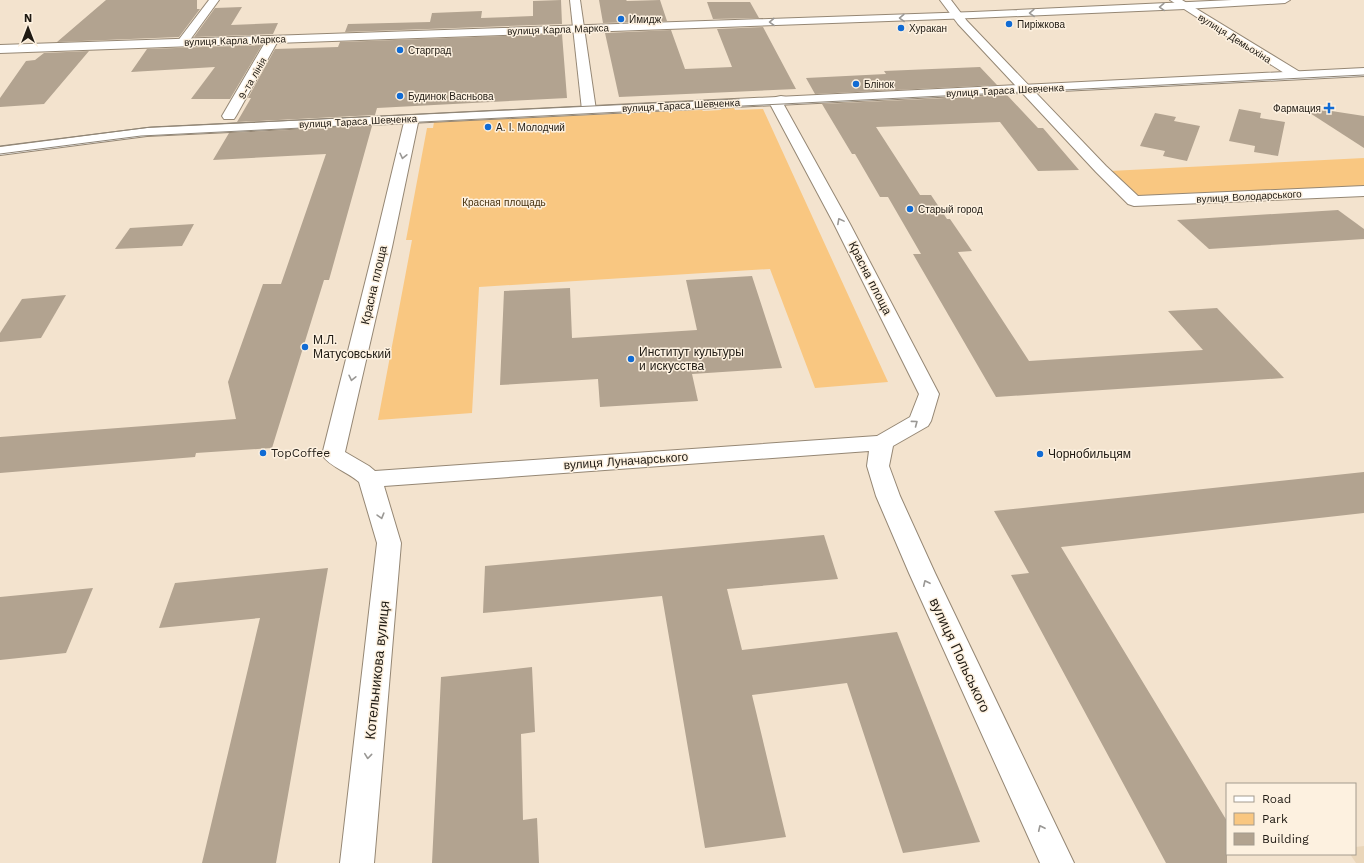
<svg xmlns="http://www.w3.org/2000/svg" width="1364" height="863" viewBox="0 0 1364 863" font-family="'Work Sans',sans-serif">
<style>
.built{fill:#ead6ba}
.green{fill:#f9c781}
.building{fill:#b2a390}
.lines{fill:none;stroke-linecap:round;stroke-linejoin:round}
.street-casing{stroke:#958774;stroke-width:2}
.secondary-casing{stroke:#958774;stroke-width:2}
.street{fill:#fff;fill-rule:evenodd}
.secondary{fill:#fff;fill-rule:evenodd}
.tram{stroke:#8f8576;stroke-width:1}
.oneway{stroke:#9a9895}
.poi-dot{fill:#106bd4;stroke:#fdf1e0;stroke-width:1.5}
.labels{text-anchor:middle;stroke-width:3;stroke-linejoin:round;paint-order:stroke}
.far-poi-label{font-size:10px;fill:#1f1a13;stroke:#fdf1e0;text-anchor:start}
.far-street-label{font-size:10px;fill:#1f1a13;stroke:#fdf1e0}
.far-park-label{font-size:10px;fill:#46300d;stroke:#fdf1e0}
.street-label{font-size:12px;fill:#1f1a13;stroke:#fdf1e0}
.poi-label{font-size:12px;fill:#1f1a13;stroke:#fdf1e0;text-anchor:start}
.near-street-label{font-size:14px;fill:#1f1a13;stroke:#fdf1e0}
</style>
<rect width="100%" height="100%" fill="#f3e3ce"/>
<!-- built -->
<path class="built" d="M1364,846V863H1356L1350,854H1355V847Z"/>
<!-- green -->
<g class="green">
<path d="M734,108L735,110L763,109L888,382L815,388L770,269L479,287L472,413L378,420L412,240H406L427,128H433L434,122L702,110L703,111L721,110V109Z"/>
<path d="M1364,158V186L1136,199L1110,171Z"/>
</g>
<!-- building -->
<g class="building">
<path d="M106,0H197V9H200L179,37L57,42Z"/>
<path d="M561,0L562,24L345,32L348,24L430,22L432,13L482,11L481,18L533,16V1Z"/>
<path d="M599,0H626L627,1L660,0L667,21L603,23Z"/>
<path d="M707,2H750L759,18L713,19Z"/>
<path d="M242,7L231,25L278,23L273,34L194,37L215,8Z"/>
<path d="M763,27L796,89L619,97L605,33L671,30L685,69L732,67L717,29Z"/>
<path d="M562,34L567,98L377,108L375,115L237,122L251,98H248L275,49L338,47L340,42Z"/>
<path d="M262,45L230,99H191L215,67L131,72L147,49Z"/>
<path d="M89,51L44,104L0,107V98L26,61L35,60L44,53Z"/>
<path d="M980,67L997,85L815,94L806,78L886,74L884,71Z"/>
<path d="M1007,95L1038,128H1043L1079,170L1038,171L1000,122L876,127L920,195H931L947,219H950L972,251L958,252L1029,361L1203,350L1168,311L1217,308L1284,378L996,397L913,254H921L888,197H880L855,154H852L822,104Z"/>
<path d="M1299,106L1364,116V148Z"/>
<path d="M1239,109L1261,113L1260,118L1285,122L1278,156L1254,152L1255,146L1229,141Z"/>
<path d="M1155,113L1176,117L1174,121L1200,126L1187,161L1163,156L1165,151L1140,146Z"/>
<path d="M372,126L329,280H324L272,448L196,453L195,457L0,473V437L236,419L228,382L263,284H281L326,154L213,160L229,133Z"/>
<path d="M1338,210L1364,229V239L1209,249L1177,220Z"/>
<path d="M194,224L182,246L115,249L130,228Z"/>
<path d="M752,276L782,368L692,374L698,401L600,407L598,379L500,385L504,291L570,288L572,338L697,330L686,280Z"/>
<path d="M66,295L41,338L0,342V333L22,299Z"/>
<path d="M1364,472V513L1061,547L1227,821V863H1166L1011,575L1029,573L994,511Z"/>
<path d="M824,535L838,579L727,589L742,650L897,632L980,842L903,853L847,683L752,695L786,837L705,848L662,596L483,613L485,566Z"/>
<path d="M328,568L276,863H202L260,618L159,628L175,583Z"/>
<path d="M93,588L66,653L0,660V597Z"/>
<path d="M532,667L535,732L521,734L523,820L537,818L539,863H432L441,677Z"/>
</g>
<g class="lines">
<defs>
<g id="street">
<path d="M209,0H219L187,44H179L177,42Z"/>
<path d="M570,0H580L596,110L594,113H584L582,110Z"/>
<path d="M940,0H951L967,21L1106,166L1138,196L1364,186V196L1134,206L1128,204L1096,172L958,24Z"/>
<path d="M1170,0H1182L1300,72L1302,75L1300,78H1292Z"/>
<path d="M273,36L277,37L279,39L236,116L234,119H224L222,116L267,39L269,37Z"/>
<path d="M781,96L786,97L788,100L784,105L850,224L939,394L931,421L928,426L893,446L889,466L900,496L935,573L1074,863H1040L909,573L876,496L867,466L869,451L384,486L401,543L374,863H340L377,543L359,482C348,472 330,467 322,455L374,247L405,118L407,115H417L419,118L392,247L345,452L369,466L375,471L877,436L910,417L919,394L834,224L770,104L776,97Z"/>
</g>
<g id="secondary">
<path d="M1232,0H1290L1285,3L1185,9L973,18L0,53V45L973,12Z"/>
<path d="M1364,68V76L147,136L0,155V147L147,128Z"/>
</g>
</defs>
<!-- street casing -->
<use href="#street" class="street-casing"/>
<!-- secondary casing -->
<use href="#secondary" class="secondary-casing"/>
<!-- street -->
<use href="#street" class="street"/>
<!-- secondary -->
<use href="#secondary" class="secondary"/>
<!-- tram -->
<g class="tram">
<path d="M0,146L151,127L739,99"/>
<path d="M0,154L141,136L1364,75"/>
</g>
</g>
<!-- one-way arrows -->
<defs><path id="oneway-chevron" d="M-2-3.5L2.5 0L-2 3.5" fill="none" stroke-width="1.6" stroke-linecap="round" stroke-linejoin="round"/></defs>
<g class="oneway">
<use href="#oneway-chevron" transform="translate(1162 7) rotate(178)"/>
<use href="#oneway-chevron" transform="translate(1032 13) rotate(178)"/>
<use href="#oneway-chevron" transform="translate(902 18) rotate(178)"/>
<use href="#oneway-chevron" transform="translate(772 22) rotate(178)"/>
<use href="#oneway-chevron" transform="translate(403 156) rotate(103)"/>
<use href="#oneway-chevron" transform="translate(840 221) rotate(-118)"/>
<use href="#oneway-chevron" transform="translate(352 378) rotate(103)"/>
<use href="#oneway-chevron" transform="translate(915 423) rotate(-37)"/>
<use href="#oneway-chevron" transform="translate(381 516) rotate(74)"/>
<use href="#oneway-chevron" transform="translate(926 583) rotate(-115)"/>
<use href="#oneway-chevron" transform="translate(368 756) rotate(96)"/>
<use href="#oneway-chevron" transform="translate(1041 828) rotate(-115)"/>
</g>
<!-- markers -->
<g class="poi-dot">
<circle cx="621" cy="19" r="4"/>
<circle cx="1009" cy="24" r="4"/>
<circle cx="901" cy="28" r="4"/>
<circle cx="400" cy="50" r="4"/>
<circle cx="856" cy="84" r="4"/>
<circle cx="400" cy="96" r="4"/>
<path d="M1327 102h4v4h4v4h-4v4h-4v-4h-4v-4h4z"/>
<circle cx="488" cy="127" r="4"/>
<circle cx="910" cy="209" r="4"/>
<circle cx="305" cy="347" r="4"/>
<circle cx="631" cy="359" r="4"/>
<circle cx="263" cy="453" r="4"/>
<circle cx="1040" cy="454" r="4"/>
</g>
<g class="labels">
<!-- far-poi labels -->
<g class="far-poi-label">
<text x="629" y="23">Имидж</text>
<text x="1017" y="28">Пиріжкова</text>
<text x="909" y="32">Хуракан</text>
<text x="408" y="54">Старград</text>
<text x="864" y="88">Блінок</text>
<text x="408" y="100">Будинок Васньова</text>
<text x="1321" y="112" text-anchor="end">Фармация</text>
<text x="496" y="131">А. І. Молодчий</text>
<text x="918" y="213">Старый город</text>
</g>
<!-- far-street labels -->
<g class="far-street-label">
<text transform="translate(558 29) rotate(-2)" y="4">вулиця Карла Маркса</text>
<text transform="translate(1235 38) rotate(32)" y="4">вулиця Демьохіна</text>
<text transform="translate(235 40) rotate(-2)" y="4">вулиця Карла Маркса</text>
<text transform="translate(252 78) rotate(-60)" y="4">9-та лінія</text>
<text transform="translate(1005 90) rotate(-3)" y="4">вулиця Тараса Шевченка</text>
<text transform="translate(681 105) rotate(-3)" y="4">вулиця Тараса Шевченка</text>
<text transform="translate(358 121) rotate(-3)" y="4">вулиця Тараса Шевченка</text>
<text transform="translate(1249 196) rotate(-3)" y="4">вулиця Володарського</text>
</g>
<!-- far-park labels -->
<g class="far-park-label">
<text x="504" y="206">Красная площадь</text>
</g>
<!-- street labels -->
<g class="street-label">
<text transform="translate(870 278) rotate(63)" y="4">Красна площа</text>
<text transform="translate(374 285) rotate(-77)" y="4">Красна площа</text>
<text transform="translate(626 461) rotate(-4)" y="4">вулиця Луначарського</text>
</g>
<!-- poi labels -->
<g class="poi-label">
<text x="313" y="344">М.Л.<tspan x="313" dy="14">Матусовський</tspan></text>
<text x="639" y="356">Институт культуры<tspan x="639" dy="14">и искусства</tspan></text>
<text x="271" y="457">TopCoffee</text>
<text x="1048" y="458">Чорнобильцям</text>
</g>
<!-- near-street labels -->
<g class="near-street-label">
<text transform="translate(960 655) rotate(65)" y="5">вулиця Польського</text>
<text transform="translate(377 670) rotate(-84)" y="5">Котельникова вулиця</text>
</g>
</g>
<!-- legend -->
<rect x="1226" y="783" width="130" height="72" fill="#fdf1e0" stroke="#a49b8e"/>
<rect x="1234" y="796" width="20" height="6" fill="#ffffff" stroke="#a49b8e"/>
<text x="1262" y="803" font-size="12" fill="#1f1a13">Road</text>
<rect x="1234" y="813" width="20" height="12" fill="#f9c781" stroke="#a49b8e"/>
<text x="1262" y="823" font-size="12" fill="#1f1a13">Park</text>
<rect x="1234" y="833" width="20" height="12" fill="#b2a390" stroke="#a49b8e"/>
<text x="1262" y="843" font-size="12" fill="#1f1a13">Building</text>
<!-- north arrow -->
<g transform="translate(28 28)" stroke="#fdf1e0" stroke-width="3" paint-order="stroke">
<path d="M0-3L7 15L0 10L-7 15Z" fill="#1f1a13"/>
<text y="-6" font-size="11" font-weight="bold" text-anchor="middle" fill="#1f1a13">N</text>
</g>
</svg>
